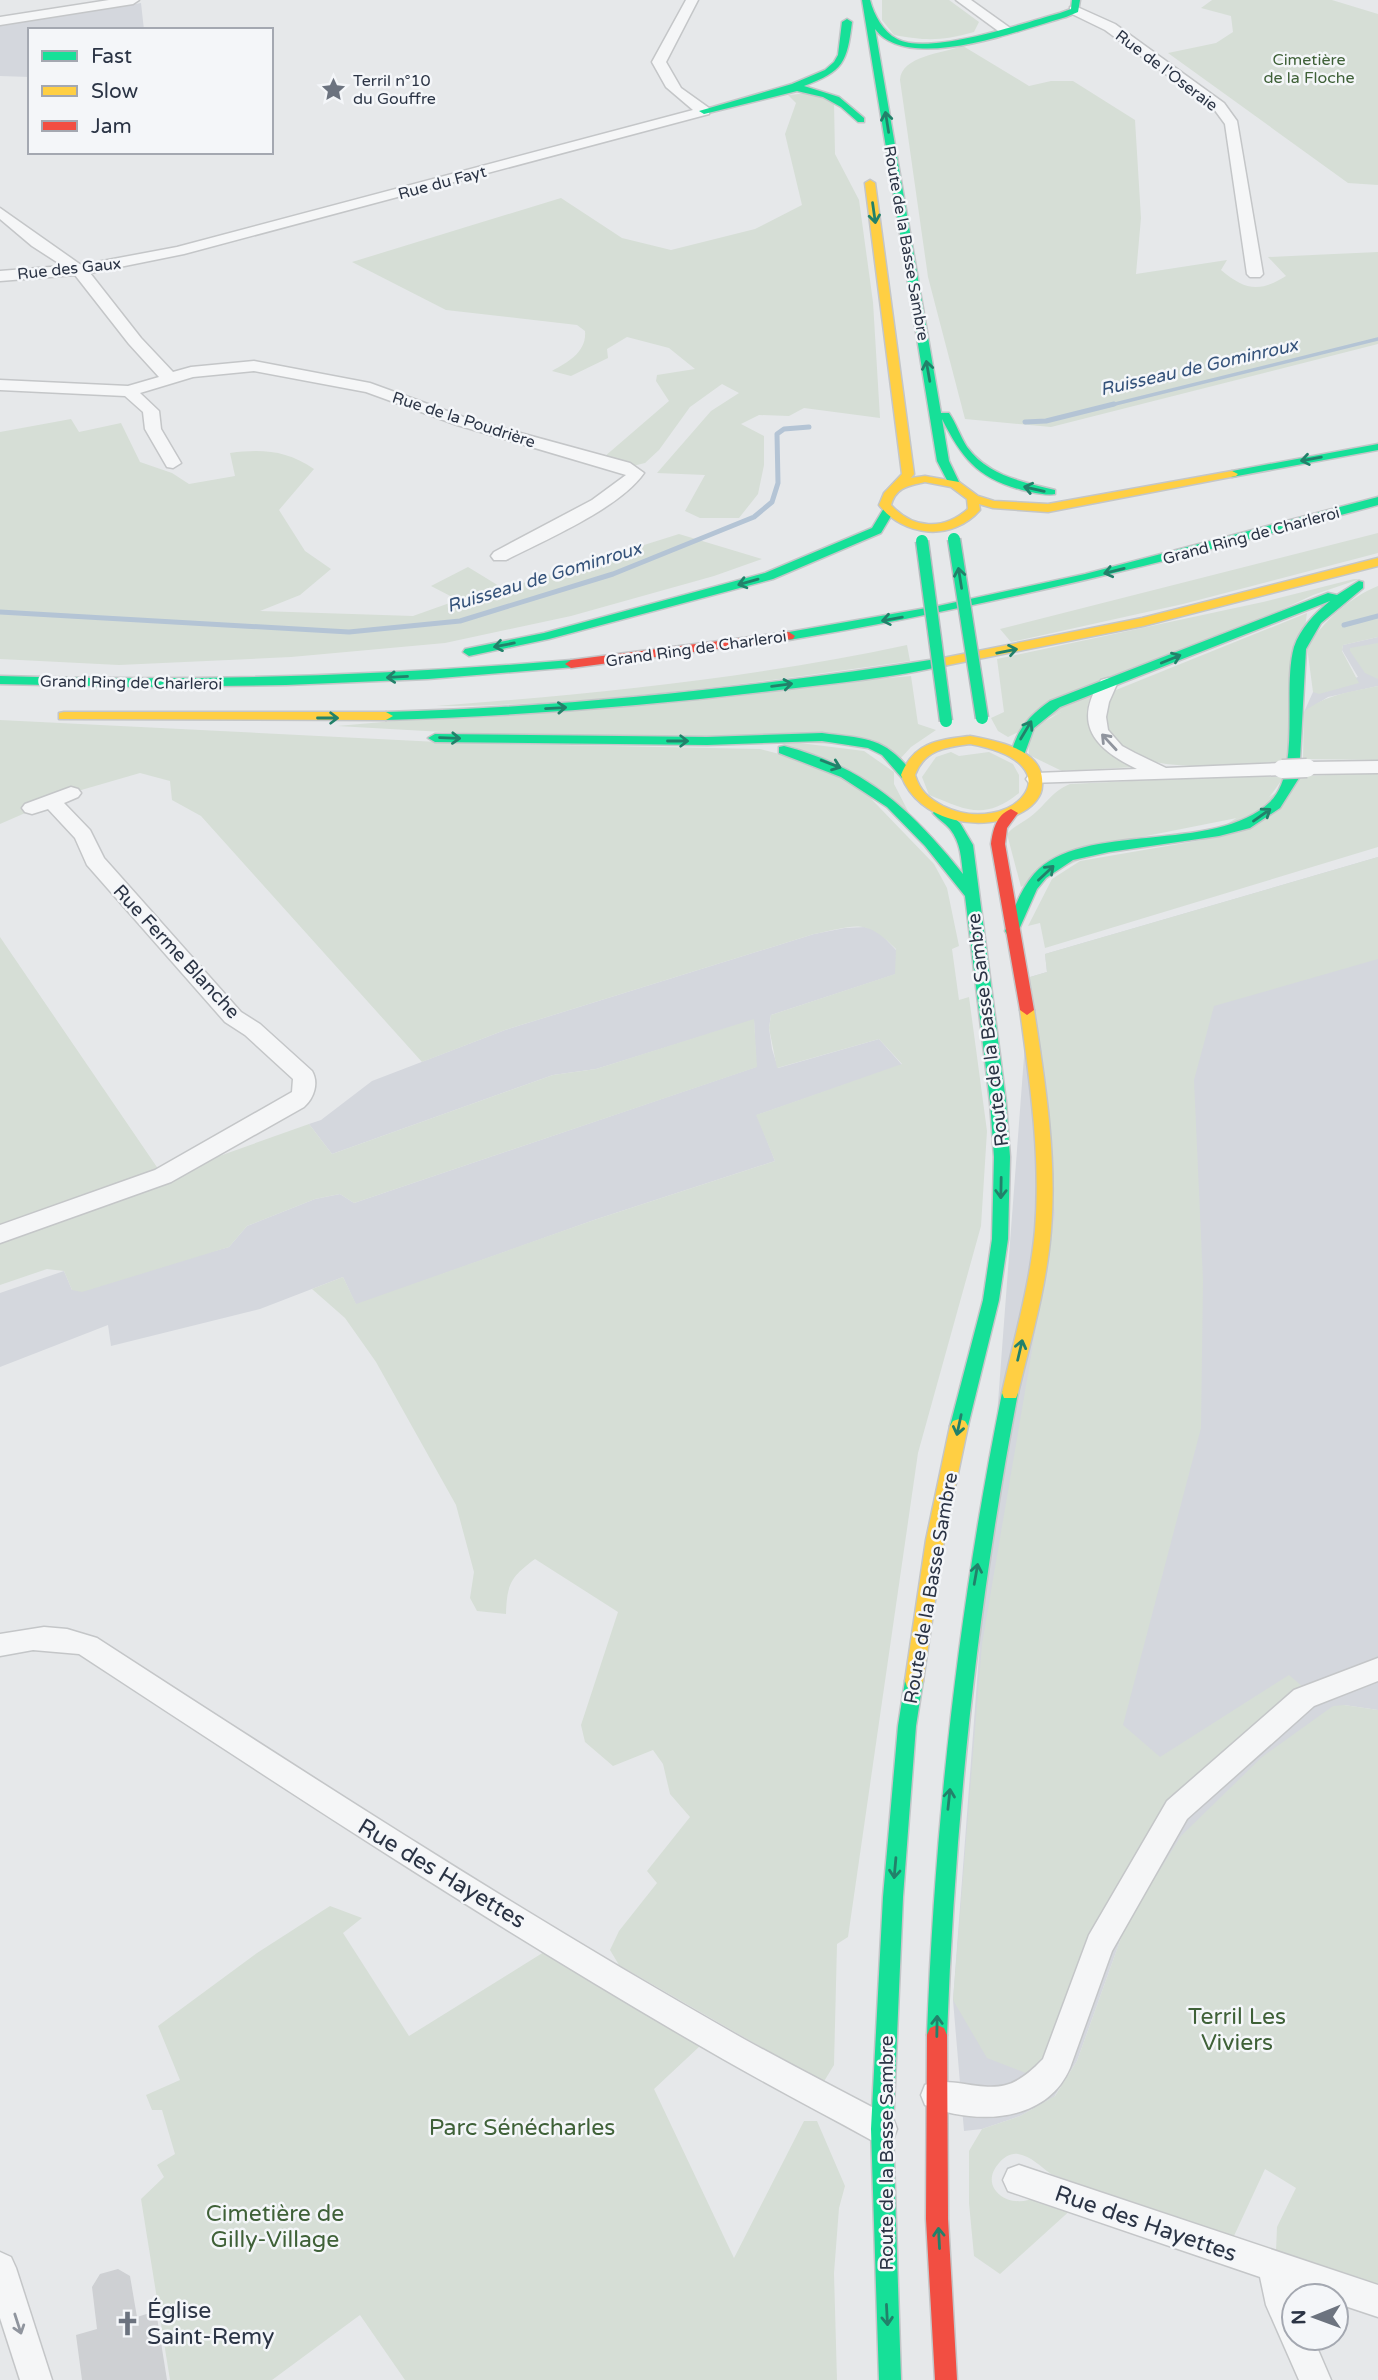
<svg xmlns="http://www.w3.org/2000/svg" width="1378" height="2380" viewBox="0 0 1378 2380" font-family="'Varela Round',sans-serif">
<style>
.built{fill:#d4d7dd}
.green{fill:#d6ded6}
.lines{fill:none;stroke-linecap:round;stroke-linejoin:round}
.stream-far1{stroke:#b4c4d5;stroke-width:3.5}
.stream{stroke:#b4c4d5;stroke-width:5}
.building{fill:#ced0d3}
.street-casing{stroke:#c4c6c8;stroke-width:3}
.fast-casing{stroke:#c4c6c8;stroke-width:3}
.slow-casing{stroke:#c4c6c8;stroke-width:3}
.jam-casing{stroke:#c4c6c8;stroke-width:3}
.street{fill:#f5f6f7;fill-rule:evenodd}
.fast{fill:#16e098;fill-rule:evenodd}
.slow{fill:#ffcf43;fill-rule:evenodd}
.jam{fill:#f24e42;fill-rule:evenodd}
.street-bridge-casing{stroke:#c4c6c8;stroke-width:21;stroke-linecap:butt}
.fast-bridge-casing{stroke:#b8bbbf;stroke-width:15;stroke-linecap:butt}
.street-bridge{stroke:#f5f6f7;stroke-width:18}
.fast-bridge{stroke:#16e098;stroke-width:12}
.oneway{stroke:#22816a}
.oneway2{stroke:#90959e}
.labels{text-anchor:middle;stroke-width:5;stroke-linejoin:round;paint-order:stroke}
.far-park-label{font-size:16px;fill:#3f6138;stroke:#f4f6f9}
.far-street-label{font-size:16px;fill:#2b3445;stroke:#f4f6f9}
.far-poi-label{font-size:16px;fill:#2b3445;stroke:#f4f6f9;text-anchor:start}
.far-water-label{font-size:18px;font-style:italic;fill:#34527a;stroke:#f4f6f9}
.street-label{font-size:19px;fill:#2b3445;stroke:#f4f6f9}
.near-street-label{font-size:23px;fill:#2b3445;stroke:#f4f6f9}
.near-park-label{font-size:23px;fill:#3f6138;stroke:#f4f6f9}
.near-poi-label{font-size:23px;fill:#2b3445;stroke:#f4f6f9;text-anchor:start}
</style>
<rect width="100%" height="100%" fill="#e6e8ea"/>
<!-- built -->
<g class="built">
<path d="M141,3L144,30H30V77L0,76V26Z"/>
<path d="M1378,637V686L1328,697L1304,712L1313,692L1358,677L1342,650L1343,645Z"/>
<path d="M1378,857V1710L1344,1705L1126,1924L1077,2061L1054,2097L1020,2116L982,2129L964,2131L953,2000L1030,977L1047,972L1045,954Z"/>
<path d="M865,927L878,931L896,950V974L771,1015L769,1028L772,1049L778,1068L879,1039L902,1065L757,1115L775,1161L594,1220L356,1305L343,1277L260,1309L111,1346L108,1325L0,1367V1293L64,1271L72,1290L229,1247L247,1226L315,1199L340,1194L354,1203L756,1067L754,1020L596,1069L553,1075L332,1154L309,1124L321,1120L372,1081L505,1030L814,934L845,928Z"/>
</g>
<!-- green -->
<g class="green">
<path d="M882,0H949L979,22L974,32C941,41 927,41 894,35L882,20Z"/>
<path d="M1212,0H1332L1378,14V185L1348,183L1168,53L1216,43L1233,32L1231,16L1201,8Z"/>
<path d="M963,46L1029,86L1051,81H1073L1135,120L1141,218L1136,274L1227,260L1221,270C1245,290 1259,293 1286,276L1268,257L1378,252V344L1051,427L965,419L928,277L900,80C901,56 943,53 963,46Z"/>
<path d="M810,93L834,102L835,154L859,200L873,302L880,418L804,408L789,416L759,415L741,424L764,436V465L758,494L739,518H700L685,511L705,475L657,473L711,411L739,393L722,384L690,407L659,450L645,463L633,466L604,457L669,401L656,381L657,375L695,369L669,348L627,337L607,349L608,358L571,376L552,371C568,362 587,352 585,331L577,325L446,310L352,262L561,198L622,238L671,250L755,229L802,205L785,134L796,103L788,95Z"/>
<path d="M71,419L79,432L121,423L140,462L172,473L189,484L235,476L230,453C262,449 286,450 314,469L279,510L305,551L331,569L300,595L260,611L413,616L458,600L431,586L468,567L504,589L679,534L762,559L714,576L571,616L445,643L291,657L119,665L0,659V432Z"/>
<path d="M1378,533V553L1183,604L1011,642L1000,629Z"/>
<path d="M1354,579H1360L1313,595L1008,737L998,731L991,718L1004,712L997,659L1263,602Z"/>
<path d="M1378,586V637L1343,645L1342,651L1359,683L1319,694L1313,692L1307,647C1323,622 1350,597 1378,586Z"/>
<path d="M1307,613L1286,762C1244,763 1178,773 1139,757C1123,750 1113,738 1103,724L1109,696L1116,690Z"/>
<path d="M1378,643V679L1365,673L1350,651V648Z"/>
<path d="M907,645L910,661C754,683 594,706 436,706C594,694 752,678 907,645Z"/>
<path d="M911,676L918,724L936,730L911,747L900,759L882,745L515,736L337,726Z"/>
<path d="M1378,686V760L1303,759L1304,712C1325,694 1352,692 1378,686Z"/>
<path d="M1101,689L1090,715L1135,767L1062,771L1029,755L1028,731Z"/>
<path d="M0,720L458,743L760,749L810,762L853,780L934,864L947,888L959,946L952,949L959,1000L969,997L987,1131L981,1226L918,1453L848,1937L837,1944L834,2065L823,2083L619,1965L610,1950L619,1931L657,1883L647,1871L690,1817L670,1794L663,1764L653,1750L613,1766L585,1742L581,1725L618,1612L535,1559C511,1577 507,1583 506,1614L477,1611L470,1598L474,1572L456,1505L376,1362L345,1318L312,1289L343,1277L356,1304L594,1220L775,1161L756,1115L902,1064L879,1039L777,1068L769,1028L771,1015L895,974L896,949C865,917 855,926 814,934L505,1030L422,1062L201,816L172,800L170,781L140,773L71,793L0,824Z"/>
<path d="M776,740L864,751L894,772V784L909,813Z"/>
<path d="M951,752L959,756L989,752L1013,764L1019,775V793C984,821 967,810 929,795L922,777L936,757Z"/>
<path d="M1378,773V847L1045,948L1040,923L1028,926L1052,879L1080,861L1202,840L1302,776Z"/>
<path d="M1234,776L1284,777L1257,814L1121,841L1021,887L1007,834C1014,826 1022,823 1030,817C1045,806 1052,791 1070,784Z"/>
<path d="M1378,857V959L1214,1006L1194,1080L1203,1280L1201,1428L1123,1725L1160,1757L1289,1675L1303,1687L1158,1842L1044,2080L987,2058L953,2000L982,1644L1055,1215L1030,977L1047,972L1045,954Z"/>
<path d="M0,937L163,1176L309,1124L332,1154L553,1075L596,1069L754,1019L757,1067L354,1203L340,1194L315,1199L247,1226L229,1247L82,1292L72,1290L64,1271L47,1269L0,1285Z"/>
<path d="M1344,1705L1378,1710V2284L1276,2251L1277,2227L1296,2188L1265,2169L1233,2238L1217,2235L1051,2174C1041,2167 1031,2156 1018,2154C1011,2153 1004,2157 999,2163C976,2189 1013,2212 1037,2196L1074,2207L1000,2274L974,2256L969,2203V2151L982,2129L1020,2116L1055,2096L1077,2061L1126,1924L1181,1836L1262,1757L1333,1706Z"/>
<path d="M330,1906L362,1918L343,1933L409,2036L544,1952L700,2046L654,2089L734,2258L804,2121H817L845,2186L839,2208L834,2273L837,2380H405L360,2315L272,2380H170L141,2199L164,2177L157,2165L175,2154L162,2110H152L146,2095L180,2080L158,2026L257,1953Z"/>
</g>
<g class="lines">
<!-- stream-far1 -->
<path class="stream-far1" d="M1107,406L1378,339"/>
<!-- stream -->
<g class="stream">
<path d="M1025,422L1046,421L1114,404"/>
<path d="M0,612L349,632L460,621L613,574L754,517L772,502L778,483L777,434L784,429L809,427"/>
<path d="M1344,625L1378,616"/>
</g>
</g>
<!-- building -->
<path class="building" d="M118,2269L130,2276L137,2317L156,2311L167,2380H82L76,2335L97,2329L92,2287L100,2274Z"/>
<g class="lines">
<defs>
<g id="street">
<path d="M109,0H139L133,4L0,25V17Z"/>
<path d="M686,0H698L666,62L681,88L709,108V114L184,254L90,273L141,338L173,372L191,367L254,361L370,383L469,419L630,463L644,473C620,508 545,540 506,560H494L491,556L494,552L592,500L626,475L457,425L366,392L254,371L193,377L140,393L159,411L161,429L181,463L173,468L167,467L145,429L143,412L125,396L0,390V380L128,386L159,377L129,344L75,275L0,281V271L63,266L32,246L0,219V208L81,265L177,247L693,110L666,87L652,62Z"/>
<path d="M956,0H971L1013,30L1011,33H1001Z"/>
<path d="M1075,6L1115,24L1224,103L1237,121L1263,274L1260,277H1250L1247,274L1225,124L1214,109L1105,30L1070,13V7Z"/>
<path d="M1108,678L1117,684L1109,702L1106,717L1108,730L1122,746L1135,753L1166,768L1282,763L1292,769L1282,775L1029,783L1026,779L1029,775L1036,773L1137,769C1095,749 1072,724 1101,680Z"/>
<path d="M1378,761V773L1307,774L1297,768L1307,762Z"/>
<path d="M71,787L78,789L81,793L78,797L64,803L90,830L104,858L241,1012L260,1024L312,1071C319,1083 314,1098 304,1107L171,1182L0,1243V1225L155,1170L292,1092L293,1079L245,1035L225,1022L87,865L75,838L48,809L32,814L25,812L22,808L25,804Z"/>
<path d="M44,1627L67,1629L97,1638C310,1776 523,1914 744,2039C793,2066 843,2092 893,2118L897,2129L893,2140L882,2144L871,2140C822,2113 772,2087 723,2059C503,1933 291,1793 79,1654L33,1650L0,1656V1634Z"/>
<path d="M1378,1658V1681L1314,1706L1187,1819L1112,1951L1070,2068C1046,2124 974,2125 925,2105L921,2095L925,2085C937,2080 945,2082 958,2083C1000,2090 1013,2090 1043,2059L1089,1935L1167,1801L1294,1690Z"/>
<path d="M1019,2165L1378,2285V2317L1336,2303V2296H1316L1295,2289L1294,2338H1313L1331,2380H1299L1266,2305L1260,2277L1008,2191L1003,2180L1008,2169Z"/>
<path d="M0,2252L11,2257L16,2268L52,2380H20L0,2318Z"/>
</g>
<g id="fast">
<path d="M862,0H870C874,15 883,32 897,39C930,56 1023,23 1060,13L1071,9L1072,0H1080L1078,12L1066,17C1022,29 909,74 875,29L941,413H949C956,423 960,436 967,447C988,476 1023,482 1055,490V494C1045,496 1033,492 1022,490C977,478 962,458 942,419L949,461L960,484L958,486H950L937,461Z"/>
<path d="M847,19L852,22C847,62 844,71 804,86L839,97L864,118V122H858L841,107L823,97L797,91L704,114L699,111L792,84L825,70L834,62L838,55L842,22Z"/>
<path d="M1378,444V450L1232,477L1226,474L1232,471Z"/>
<path d="M1378,497V505C1183,558 988,607 789,640L783,636L789,632L938,606L1085,574Z"/>
<path d="M888,507L894,511L881,533L773,579L549,639L469,656L463,652L465,649L544,633L765,573L872,528L884,508Z"/>
<path d="M1359,581L1363,582V588L1321,623L1306,649L1299,778L1280,808L1250,828L1219,836L1109,852L1073,860L1046,878L1037,889L1017,934H1007L1005,931C1013,912 1020,890 1034,874C1082,820 1215,855 1270,802C1302,771 1282,689 1294,647C1300,629 1315,613 1330,601L1060,707L1034,728L1023,758H1013L1011,755C1016,730 1030,715 1050,701L1328,593L1337,595Z"/>
<path d="M943,658L949,662L947,665C893,678 835,683 779,690C648,706 518,716 386,720L379,716L386,712C573,707 758,687 943,658Z"/>
<path d="M571,660L577,664L575,667L428,679L286,685L143,687L0,684V676C191,682 381,676 571,660Z"/>
<path d="M822,733C866,739 885,736 914,775L912,778H902L882,755L868,748L822,741L707,745L435,742L428,738L435,734L707,737Z"/>
<path d="M784,746C865,767 912,810 963,874C961,858 961,843 950,829C945,823 938,819 933,813L935,810H945L960,823L973,845L1006,1102L1010,1157L1008,1239L999,1300L968,1426L965,1431L959,1433L953,1431L950,1426L983,1300L992,1239L994,1157L990,1102L965,896L925,846L887,807L841,777L779,753V747Z"/>
<path d="M1010,1386L1016,1388L1018,1393C977,1606 955,1819 947,2035L944,2042L937,2045L930,2042L927,2035C935,1818 959,1606 1002,1393L1004,1388Z"/>
<path d="M914,1673L921,1675L923,1681L916,1726L903,1897L893,2129L901,2380H879L871,2129L883,1897L898,1726L905,1681L907,1675Z"/>
</g>
<g id="slow">
<path d="M870,180L875,183L914,474L911,478L925,476L959,482L978,496L994,501L1048,504L1232,471L1238,474L1236,476L1048,512L993,508L979,504L980,510C952,542 904,537 879,505L884,493L902,474L865,183ZM925,482L951,487L967,499L968,509C943,531 913,529 891,505C896,487 908,486 925,482Z"/>
<path d="M1378,558V566L1143,626L943,666L937,662L943,658L1142,618Z"/>
<path d="M64,712H386L393,716L386,720L59,719V713Z"/>
<path d="M970,736C996,741 1046,749 1042,786C1042,796 1033,806 1024,811C983,835 918,822 901,775C914,742 938,740 970,736ZM970,744C1082,764 1011,839 943,806C928,798 920,791 915,775C924,750 946,747 970,744Z"/>
<path d="M1027,1005L1034,1010C1045,1082 1057,1156 1051,1230C1047,1285 1031,1339 1018,1393L1016,1398H1004L1002,1393C1014,1339 1030,1285 1035,1230C1041,1156 1030,1083 1020,1010Z"/>
<path d="M959,1419L965,1421L968,1426L944,1540L923,1681L921,1687L914,1689L907,1687L905,1681L926,1540L950,1426L953,1421Z"/>
</g>
<g id="jam">
<path d="M789,632L795,636L793,639L571,668L565,664L571,660Z"/>
<path d="M1011,809L1018,813L1007,828L1005,844L1034,1010L1027,1015L1020,1010L991,844C993,830 996,815 1011,809Z"/>
<path d="M937,2025L944,2028L947,2035L948,2219L957,2380H935L926,2219L927,2035L930,2028Z"/>
</g>
</defs>
<!-- street casing -->
<use href="#street" class="street-casing"/>
<!-- fast casing -->
<use href="#fast" class="fast-casing"/>
<!-- slow casing -->
<use href="#slow" class="slow-casing"/>
<!-- jam casing -->
<use href="#jam" class="jam-casing"/>
<!-- street -->
<use href="#street" class="street"/>
<!-- fast -->
<use href="#fast" class="fast"/>
<!-- slow -->
<use href="#slow" class="slow"/>
<!-- jam -->
<use href="#jam" class="jam"/>
<defs>
<path id="street-bridge" d="M1282,769L1307,768"/>
<g id="fast-bridge">
<path d="M954,539L982,718"/>
<path d="M922,541L946,721"/>
</g>
</defs>
<!-- street-bridge casing -->
<use href="#street-bridge" class="street-bridge-casing"/>
<!-- fast-bridge casing -->
<use href="#fast-bridge" class="fast-bridge-casing"/>
<!-- street-bridge -->
<use href="#street-bridge" class="street-bridge"/>
<!-- fast-bridge -->
<use href="#fast-bridge" class="fast-bridge"/>
</g>
<!-- one-way arrows -->
<defs><path id="oneway-shaft" d="M-6 0H5M1.5-3L5.5 0L1.5 3" fill="none" stroke-width="1.6" stroke-linecap="round" stroke-linejoin="round" transform="scale(1.75)"/></defs>
<g class="oneway">
<use href="#oneway-shaft" transform="translate(887 122) rotate(-99)"/>
<use href="#oneway-shaft" transform="translate(874 213) rotate(82)"/>
<use href="#oneway-shaft" transform="translate(928 371) rotate(-100)"/>
<use href="#oneway-shaft" transform="translate(1311 459) rotate(170)"/>
<use href="#oneway-shaft" transform="translate(1034 489) rotate(-167)"/>
<use href="#oneway-shaft" transform="translate(1114 571) rotate(166)"/>
<use href="#oneway-shaft" transform="translate(960 578) rotate(-99)"/>
<use href="#oneway-shaft" transform="translate(748 582) rotate(164)"/>
<use href="#oneway-shaft" transform="translate(892 619) rotate(170)"/>
<use href="#oneway-shaft" transform="translate(504 645) rotate(169)"/>
<use href="#oneway-shaft" transform="translate(1007 651) rotate(-11)"/>
<use href="#oneway-shaft" transform="translate(1171 659) rotate(-22)"/>
<use href="#oneway-shaft" transform="translate(397 677) rotate(177)"/>
<use href="#oneway-shaft" transform="translate(782 685) rotate(-7)"/>
<use href="#oneway-shaft" transform="translate(556 708) rotate(-3)"/>
<use href="#oneway-shaft" transform="translate(328 718)"/>
<use href="#oneway-shaft" transform="translate(1026 730) rotate(-59)"/>
<use href="#oneway-shaft" transform="translate(450 738) rotate(2)"/>
<use href="#oneway-shaft" transform="translate(678 741)"/>
<use href="#oneway-shaft" transform="translate(831 764) rotate(21)"/>
<use href="#oneway-shaft" transform="translate(1262 815) rotate(-35)"/>
<use href="#oneway-shaft" transform="translate(1046 873) rotate(-43)"/>
<use href="#oneway-shaft" transform="translate(1001 1188) rotate(91)"/>
<use href="#oneway-shaft" transform="translate(1020 1350) rotate(-77)"/>
<use href="#oneway-shaft" transform="translate(959 1425) rotate(102)"/>
<use href="#oneway-shaft" transform="translate(976 1574) rotate(-80)"/>
<use href="#oneway-shaft" transform="translate(949 1799) rotate(-84)"/>
<use href="#oneway-shaft" transform="translate(895 1868) rotate(95)"/>
<use href="#oneway-shaft" transform="translate(937 2026) rotate(-89)"/>
<use href="#oneway-shaft" transform="translate(939 2238) rotate(-93)"/>
<use href="#oneway-shaft" transform="translate(887 2315) rotate(87)"/>
</g>
<g class="oneway2">
<use href="#oneway-shaft" transform="translate(1109 742) rotate(-133)"/>
<use href="#oneway-shaft" transform="translate(18 2324) rotate(72)"/>
</g>
<!-- icons -->
<defs>
<symbol id="sight-bare" viewBox="-9 -9 18 18"><path d="M0-6L1.8-2.2L6-1.7L2.9 1.2L3.7 5.4L0 3.3L-3.7 5.4L-2.9 1.2L-6-1.7L-1.8-2.2Z" fill="#6c737f" stroke="#f4f6f9" stroke-width="2.5" paint-order="stroke"/></symbol>
<symbol id="church-bare" viewBox="-9 -9 18 18"><path d="M-1.2-6h2.4v3.5h3.3v2.4h-3.3V6h-2.4V-.1h-3.3v-2.4h3.3Z" fill="#6c737f" stroke="#f4f6f9" stroke-width="2.5" paint-order="stroke"/></symbol>
</defs>
<g fill-rule="evenodd">
<use href="#sight-bare" x="316" y="72" width="35" height="35"/>
<use href="#church-bare" x="110" y="2306" width="35" height="35"/>
</g>
<g class="labels">
<!-- far-park labels -->
<g class="far-park-label">
<text x="1309" y="65">Cimetière<tspan x="1309" dy="18">de la Floche</tspan></text>
</g>
<!-- far-street labels -->
<g class="far-street-label">
<text transform="translate(1167 70) rotate(37)" y="6">Rue de l'Oseraie</text>
<text transform="translate(442 182) rotate(-15)" y="6">Rue du Fayt</text>
<text transform="translate(907 243) rotate(80)" y="6">Route de la Basse Sambre</text>
<text transform="translate(69 268) rotate(-6)" y="6">Rue des Gaux</text>
<text transform="translate(464 419) rotate(18)" y="6">Rue de la Poudrière</text>
<text transform="translate(1251 535) rotate(-15)" y="6">Grand Ring de Charleroi</text>
<text transform="translate(696 648) rotate(-8)" y="6">Grand Ring de Charleroi</text>
<text transform="translate(131 682) rotate(1)" y="6">Grand Ring de Charleroi</text>
</g>
<!-- far-poi labels -->
<g class="far-poi-label">
<text x="353" y="86">Terril n°10<tspan x="353" dy="18">du Gouffre</tspan></text>
</g>
<!-- far-water labels -->
<g class="far-water-label">
<text transform="translate(1199 367) rotate(-13)" y="6">Ruisseau de Gominroux</text>
<text transform="translate(544 577) rotate(-17)" y="6">Ruisseau de Gominroux</text>
</g>
<!-- street labels -->
<g class="street-label">
<text transform="translate(177 951) rotate(47)" y="7">Rue Ferme Blanche</text>
<text transform="translate(987 1030) rotate(-97)" y="7">Route de la Basse Sambre</text>
<text transform="translate(930 1588) rotate(-80)" y="7">Route de la Basse Sambre</text>
<text transform="translate(886 2153) rotate(-90)" y="7">Route de la Basse Sambre</text>
</g>
<!-- near-street labels -->
<g class="near-street-label">
<text transform="translate(442 1873) rotate(31)" y="8">Rue des Hayettes</text>
<text transform="translate(1146 2223) rotate(19)" y="8">Rue des Hayettes</text>
</g>
<!-- near-park labels -->
<g class="near-park-label">
<text x="1237" y="2024">Terril Les<tspan x="1237" dy="26">Viviers</tspan></text>
<text x="522" y="2135">Parc Sénécharles</text>
<text x="275" y="2221">Cimetière de<tspan x="275" dy="26">Gilly-Village</tspan></text>
</g>
<!-- near-poi labels -->
<g class="near-poi-label">
<text x="147" y="2318">Église<tspan x="147" dy="26">Saint-Remy</tspan></text>
</g>
</g>
<!-- legend -->
<rect x="28" y="28" width="245" height="126" fill="#f4f6f9" stroke="#a4a8b1" stroke-width="2"/>
<rect x="42" y="51" width="35" height="10" fill="#16e098" stroke="#a4a8b1" stroke-width="2"/>
<text x="91" y="63" font-size="21" fill="#2b3445">Fast</text>
<rect x="42" y="86" width="35" height="10" fill="#ffcf43" stroke="#a4a8b1" stroke-width="2"/>
<text x="91" y="98" font-size="21" fill="#2b3445">Slow</text>
<rect x="42" y="121" width="35" height="10" fill="#f24e42" stroke="#a4a8b1" stroke-width="2"/>
<text x="91" y="133" font-size="21" fill="#2b3445">Jam</text>
<!-- north arrow -->
<g transform="translate(1315 2317) rotate(269)"><circle r="33" fill="#f4f6f9" stroke="#a4a8b1" stroke-width="2"/>
<path d="M0-5L12 26L0 18L-12 26Z" fill="#6c737f"/>
<text y="-10" font-size="19" font-weight="bold" text-anchor="middle" fill="#2b3445">N</text>
</g>
</svg>
